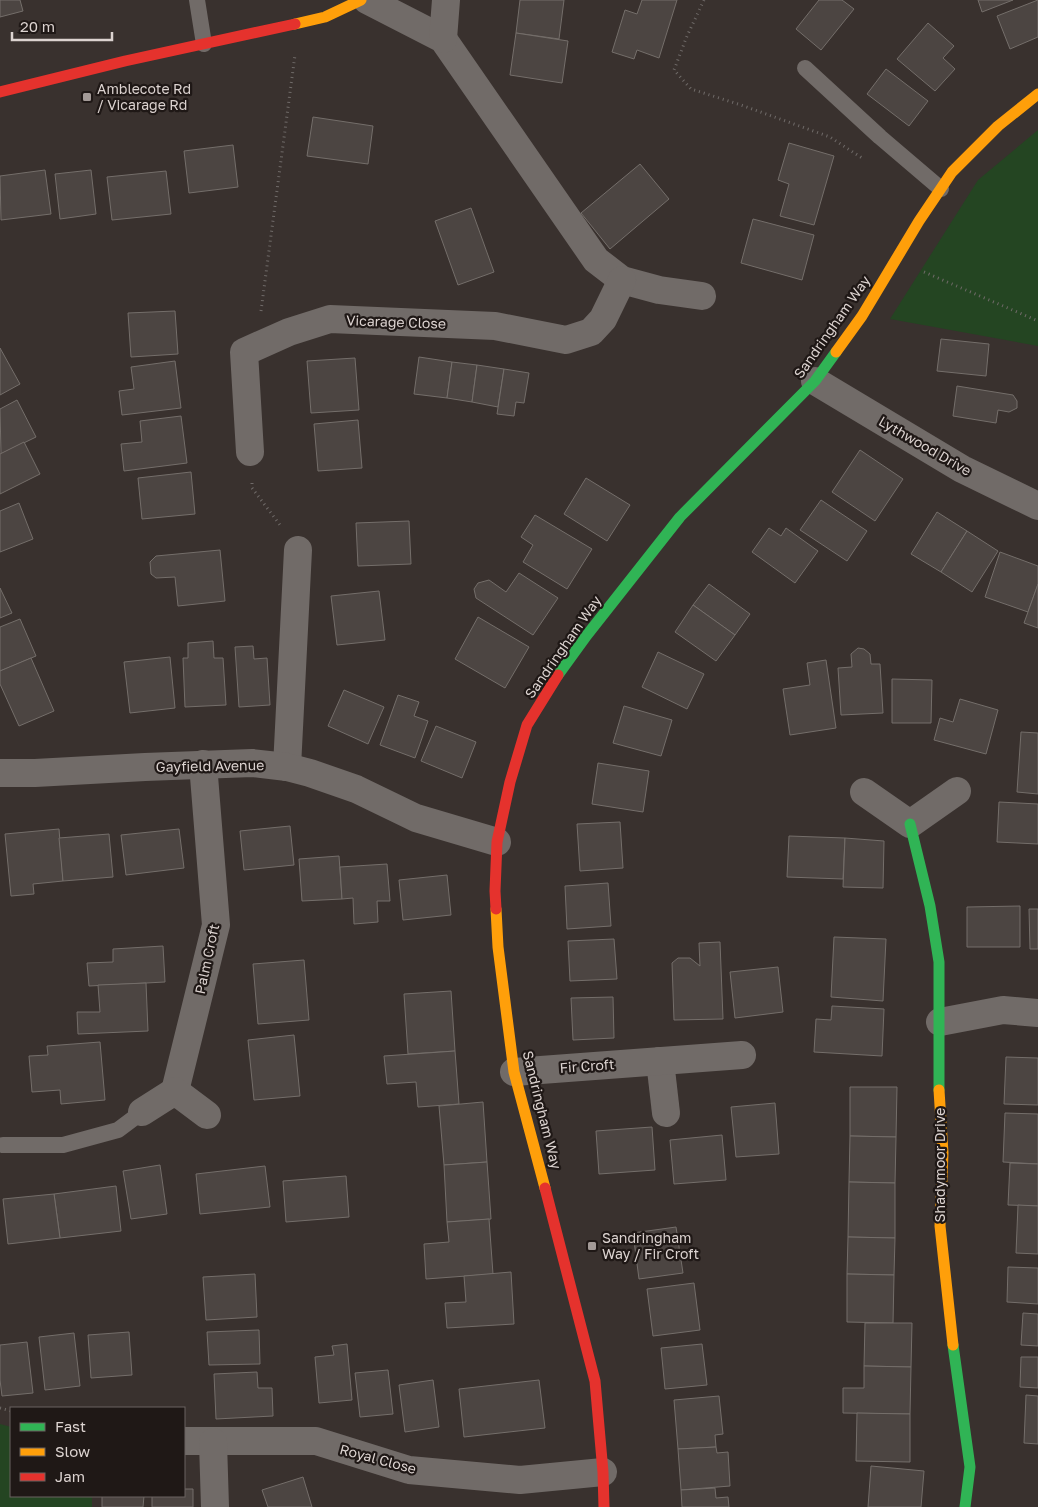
<svg xmlns="http://www.w3.org/2000/svg" width="1038" height="1507" viewBox="0 0 1038 1507" font-family="'Golos Text',sans-serif">
<style>
.green{fill:#244522}
.building{fill:#4c4542;stroke:#746e6a}
.lines{fill:none;stroke-linecap:round;stroke-linejoin:round}
.path{stroke:#706b69;stroke-width:3;stroke-dasharray:1 4;stroke-linecap:butt}
.lane{stroke:#716b68;stroke-width:16}
.street{stroke:#716b68;stroke-width:28}
.fast{stroke:#30b455;stroke-width:11}
.slow{stroke:#ff9f0a;stroke-width:11}
.jam{stroke:#e5322d;stroke-width:11}
.poi-dot{fill:#a39a97;stroke:#1f1816;stroke-width:2}
.labels{text-anchor:middle;stroke-width:4.5;stroke-linejoin:round;paint-order:stroke}
.poi-label{font-size:14px;fill:#dcd3d0;stroke:#1f1816;text-anchor:start}
.street-label{font-size:14px;fill:#dcd3d0;stroke:#1f1816}
</style>
<rect width="100%" height="100%" fill="#39312e"/>
<!-- green -->
<g class="green">
<path d="M1038,130V346L890,319L978,180Z"/>
<path d="M0,1424L11,1427V1496H92V1507H0Z"/>
</g>
<!-- building -->
<g class="building">
<path d="M0,0H20L23,11L0,17Z"/>
<path d="M520,0H564L559,39L516,33Z"/>
<path d="M642,0H677L659,58L637,50L634,59L612,52L625,10L637,14Z"/>
<path d="M819,0H842L854,9L821,50L796,29Z"/>
<path d="M978,0H1013L982,12Z"/>
<path d="M1038,0V37L1010,49L997,16Z"/>
<path d="M928,23L954,46L943,58L955,69L935,91L897,59Z"/>
<path d="M516,33L568,41L562,83L510,75Z"/>
<path d="M886,69L928,101L909,126L867,94Z"/>
<path d="M313,117L373,126L368,164L307,156Z"/>
<path d="M789,143L834,156L814,225L780,216L789,184L778,180Z"/>
<path d="M233,145L238,187L189,193L184,151Z"/>
<path d="M640,164L669,199L610,249L581,213Z"/>
<path d="M45,170L51,214L1,220L0,176Z"/>
<path d="M91,170L96,214L60,219L55,174Z"/>
<path d="M166,171L171,214L112,220L107,177Z"/>
<path d="M471,208L494,272L458,285L435,221Z"/>
<path d="M753,219L814,235L802,280L741,263Z"/>
<path d="M175,311L178,354L131,357L128,313Z"/>
<path d="M941,339L989,344L986,376L937,371Z"/>
<path d="M0,348L20,384L0,395Z"/>
<path d="M419,357L452,362L447,398L414,394Z"/>
<path d="M355,358L359,410L311,413L307,361Z"/>
<path d="M175,361L181,408L122,415L119,391L134,389L131,367Z"/>
<path d="M452,362L477,365L472,402L447,398Z"/>
<path d="M477,365L504,369L498,407L472,402Z"/>
<path d="M504,369L529,373L524,403L516,402L514,416L497,414Z"/>
<path d="M957,386L1013,395L1017,401V408L1009,412L998,410L996,423L953,416Z"/>
<path d="M17,400L36,437L1,454L0,409Z"/>
<path d="M181,416L187,463L124,471L121,444L142,442L140,421Z"/>
<path d="M358,420L362,468L318,471L314,424Z"/>
<path d="M24,442L40,474L0,494V454Z"/>
<path d="M860,450L903,479L875,521L832,492Z"/>
<path d="M191,472L195,514L142,519L138,478Z"/>
<path d="M586,478L630,505L607,541L564,514Z"/>
<path d="M821,500L867,531L847,561L800,530Z"/>
<path d="M19,503L33,539L0,552V511Z"/>
<path d="M937,512L967,531L941,572L911,554Z"/>
<path d="M535,515L592,549L567,589L523,562L533,545L521,537Z"/>
<path d="M409,521L411,564L358,566L356,523Z"/>
<path d="M769,528L781,536L786,528L818,551L795,583L752,552Z"/>
<path d="M967,531L998,551L972,592L941,572Z"/>
<path d="M220,550L225,601L178,606L175,577L156,578L151,574L150,562L156,556Z"/>
<path d="M1000,552L1038,566V584L1028,612L985,597Z"/>
<path d="M519,573L558,598L533,635L476,598L474,589L478,583L489,580L506,592Z"/>
<path d="M709,584L750,614L735,635L693,605Z"/>
<path d="M1038,584V628L1024,623Z"/>
<path d="M0,588L12,613L0,618Z"/>
<path d="M379,591L385,640L337,645L331,596Z"/>
<path d="M693,605L735,635L716,661L675,632Z"/>
<path d="M478,617L529,647L505,688L455,659Z"/>
<path d="M20,619L36,656L0,671V627Z"/>
<path d="M213,641L214,658H223L226,705L185,707L183,658H188V643Z"/>
<path d="M253,646L254,659L267,658L270,705L239,707L235,647Z"/>
<path d="M858,648L864,649L870,654L871,664H880L883,713L841,715L838,668L852,667L851,654Z"/>
<path d="M658,652L704,674L687,709L642,687Z"/>
<path d="M170,657L175,708L130,713L124,662Z"/>
<path d="M31,658L54,711L19,726L0,684V671Z"/>
<path d="M826,660L836,728L790,735L783,689L810,685L807,663Z"/>
<path d="M892,679L932,680L931,723H892Z"/>
<path d="M344,690L384,707L368,744L328,726Z"/>
<path d="M398,695L419,702L414,716L428,721L415,758L380,745Z"/>
<path d="M960,699L998,710L986,754L934,740L940,718L953,722Z"/>
<path d="M624,706L672,720L661,756L613,743Z"/>
<path d="M436,726L476,742L462,778L421,761Z"/>
<path d="M1021,732L1038,733V794L1017,792Z"/>
<path d="M598,763L649,771L643,812L592,804Z"/>
<path d="M999,802L1038,804V844L997,842Z"/>
<path d="M620,822L623,868L580,871L577,824Z"/>
<path d="M290,826L294,865L244,870L240,831Z"/>
<path d="M59,829L63,881L33,884L34,894L11,896L5,834Z"/>
<path d="M179,829L184,868L126,875L121,835Z"/>
<path d="M109,834L113,877L63,881L59,838Z"/>
<path d="M789,836L845,838L843,879L787,877Z"/>
<path d="M845,838L884,841L883,888L843,887Z"/>
<path d="M339,856L342,899L302,901L299,859Z"/>
<path d="M387,864L390,901H377L378,922L354,924L353,898L342,899L340,867Z"/>
<path d="M447,875L451,915L403,920L399,880Z"/>
<path d="M608,883L611,926L567,929L565,886Z"/>
<path d="M1020,906V947H967V907Z"/>
<path d="M1029,909H1038V949H1030Z"/>
<path d="M834,937L886,939L883,1001L831,997Z"/>
<path d="M614,939L617,979L570,981L568,941Z"/>
<path d="M720,942L723,1019L674,1020L672,963L678,958H690L700,966L699,943Z"/>
<path d="M163,946L165,982L89,986L87,963L113,962V949Z"/>
<path d="M304,960L309,1020L258,1024L253,964Z"/>
<path d="M778,967L783,1012L735,1018L730,972Z"/>
<path d="M146,983L148,1031L78,1034L77,1012H100L98,985Z"/>
<path d="M451,991L455,1051L408,1054L404,994Z"/>
<path d="M613,997L614,1038L573,1040L571,998Z"/>
<path d="M832,1006L884,1009L882,1056L814,1052L816,1019L831,1020Z"/>
<path d="M294,1035L300,1096L254,1100L248,1040Z"/>
<path d="M100,1042L105,1100L61,1104L60,1090L32,1092L29,1056L48,1055L47,1046Z"/>
<path d="M455,1051L459,1104L418,1107L416,1082L387,1084L384,1056Z"/>
<path d="M1006,1057L1038,1058V1105L1004,1104Z"/>
<path d="M850,1087H897L896,1137L850,1136Z"/>
<path d="M483,1102L487,1162L444,1165L439,1106Z"/>
<path d="M775,1103L779,1154L736,1157L731,1107Z"/>
<path d="M1005,1113L1038,1114V1164L1003,1162Z"/>
<path d="M652,1127L655,1170L599,1174L596,1131Z"/>
<path d="M722,1135L726,1180L674,1184L670,1140Z"/>
<path d="M850,1136L896,1137L895,1183L849,1182Z"/>
<path d="M487,1162L491,1219L447,1222L444,1165Z"/>
<path d="M1010,1163L1038,1164V1206L1008,1205Z"/>
<path d="M160,1165L167,1214L131,1219L123,1171Z"/>
<path d="M265,1166L270,1207L200,1214L196,1174Z"/>
<path d="M346,1176L349,1217L286,1222L283,1181Z"/>
<path d="M849,1182L895,1183V1238L848,1237Z"/>
<path d="M116,1186L121,1231L60,1238L54,1194Z"/>
<path d="M54,1194L60,1238L8,1244L3,1199Z"/>
<path d="M1018,1205L1038,1206V1254L1016,1253Z"/>
<path d="M489,1219L493,1274L426,1279L424,1244L449,1242L447,1222Z"/>
<path d="M676,1227L683,1273L639,1279L633,1233Z"/>
<path d="M848,1237L895,1238L894,1275L847,1274Z"/>
<path d="M1008,1267L1038,1268V1304L1007,1302Z"/>
<path d="M511,1272L514,1324L447,1328L445,1303L466,1302L464,1276Z"/>
<path d="M255,1274L257,1317L206,1320L203,1277Z"/>
<path d="M847,1274L894,1275L893,1323L847,1322Z"/>
<path d="M694,1283L700,1330L653,1336L647,1289Z"/>
<path d="M1023,1313L1038,1314V1346L1021,1345Z"/>
<path d="M865,1323H912L911,1367L864,1366Z"/>
<path d="M259,1330L260,1364L209,1365L207,1332Z"/>
<path d="M129,1332L132,1375L91,1378L88,1335Z"/>
<path d="M74,1333L80,1386L45,1390L39,1337Z"/>
<path d="M27,1342L33,1393L2,1396L0,1380V1345Z"/>
<path d="M347,1344L352,1400L319,1403L315,1357L334,1355L332,1346Z"/>
<path d="M702,1344L707,1385L665,1389L661,1348Z"/>
<path d="M1021,1357H1038V1388L1020,1387Z"/>
<path d="M864,1366L911,1367L910,1414L843,1413V1388H864Z"/>
<path d="M388,1370L393,1414L360,1417L355,1373Z"/>
<path d="M257,1372L258,1388H272L273,1416L216,1419L214,1374Z"/>
<path d="M433,1380L439,1427L405,1432L399,1385Z"/>
<path d="M539,1380L545,1428L464,1437L459,1389Z"/>
<path d="M1026,1395L1038,1396V1444L1024,1443Z"/>
<path d="M719,1396L723,1434L715,1435L716,1447L678,1449L674,1400Z"/>
<path d="M857,1413L910,1414V1462L856,1461Z"/>
<path d="M716,1447L717,1453L728,1452L730,1486L681,1490L678,1449Z"/>
<path d="M871,1466L924,1471L921,1507H868Z"/>
<path d="M303,1477L312,1507H268L262,1490Z"/>
<path d="M715,1488L716,1498L728,1497L729,1507H682L681,1490Z"/>
<path d="M184,1489H193V1507H152V1496H184Z"/>
<path d="M102,1496H144L143,1507H102Z"/>
</g>
<g class="lines">
<!-- path -->
<g class="path">
<path d="M704,0L687,36L674,70L691,89L741,105L830,137L862,158"/>
<path d="M924,272L1038,321"/>
<path d="M261,311L295,55"/>
<path d="M252,483V488L280,525"/>
<path d="M0,1408L11,1411"/>
</g>
<!-- lane -->
<g class="lane">
<path d="M197,0L204,44"/>
<path d="M805,68L880,137L941,189"/>
<path d="M3,1145H63L118,1130L142,1112"/>
</g>
<!-- street -->
<g class="street">
<path d="M367,0L443,39L596,260L622,280L659,290L702,296"/>
<path d="M443,39L446,0"/>
<path d="M815,381L962,469L1038,506"/>
<path d="M250,452L244,352L289,332L330,319L495,326L566,340L591,332L603,319L622,280"/>
<path d="M287,767L298,550"/>
<path d="M0,773H35L145,767L252,763L287,767L310,773L356,789L416,818L497,842"/>
<path d="M864,792L910,824L957,791"/>
<path d="M940,1022L1003,1010L1038,1013"/>
<path d="M660,1061L666,1113"/>
<path d="M514,1072L742,1055"/>
<path d="M175,1091L216,925L203,764"/>
<path d="M142,1112L175,1091L207,1115"/>
<path d="M184,1441H316L409,1470L520,1480L603,1472"/>
<path d="M213,1442L215,1507"/>
</g>
<!-- fast -->
<g class="fast">
<path d="M558,675L587,635L680,517L815,381L836,352"/>
<path d="M910,824L930,906L939,962V1090"/>
<path d="M953,1345L970,1467L965,1507"/>
</g>
<!-- slow -->
<g class="slow">
<path d="M295,24L325,17L361,0"/>
<path d="M836,352L862,316L919,221L952,172L998,126L1038,94"/>
<path d="M496,909L498,947L514,1072L545,1188"/>
<path d="M939,1090L943,1153L940,1226L953,1345"/>
</g>
<!-- jam -->
<g class="jam">
<path d="M0,92L125,61L295,24"/>
<path d="M496,909L495,891L497,842L510,782L527,725L558,675"/>
<path d="M545,1188L595,1381L603,1472L604,1507"/>
</g>
</g>
<!-- markers -->
<g class="poi-dot">
<rect x="82" y="92" width="10" height="10" rx="2.5"/>
<rect x="587" y="1241" width="10" height="10" rx="2.5"/>
</g>
<g class="labels">
<!-- poi labels -->
<g class="poi-label">
<text x="97" y="94">Amblecote Rd<tspan x="97" dy="16">/ Vicarage Rd</tspan></text>
<text x="602" y="1243">Sandringham<tspan x="602" dy="16">Way / Fir Croft</tspan></text>
</g>
<!-- street labels -->
<g class="street-label">
<text transform="translate(396 322) rotate(2)" y="5">Vicarage Close</text>
<text transform="translate(832 327) rotate(-55)" y="5">Sandringham Way</text>
<text transform="translate(925 446) rotate(30)" y="5">Lythwood Drive</text>
<text transform="translate(563 647) rotate(-55)" y="5">Sandringham Way</text>
<text transform="translate(210 766) rotate(-1)" y="5">Gayfield Avenue</text>
<text transform="translate(207 959) rotate(-78)" y="5">Palm Croft</text>
<text transform="translate(587 1066) rotate(-4)" y="5">Fir Croft</text>
<text transform="translate(542 1110) rotate(76)" y="5">Sandringham Way</text>
<text transform="translate(940 1165) rotate(-90)" y="5">Shadymoor Drive</text>
<text transform="translate(378 1459) rotate(15)" y="5">Royal Close</text>
</g>
</g>
<!-- legend -->
<rect x="10" y="1407" width="175" height="90" fill="#1f1816" stroke="#6b6360"/>
<rect x="20" y="1423" width="25" height="8" fill="#30b455" stroke="#6b6360"/>
<text x="55" y="1432" font-size="15" fill="#dcd3d0">Fast</text>
<rect x="20" y="1448" width="25" height="8" fill="#ff9f0a" stroke="#6b6360"/>
<text x="55" y="1457" font-size="15" fill="#dcd3d0">Slow</text>
<rect x="20" y="1473" width="25" height="8" fill="#e5322d" stroke="#6b6360"/>
<text x="55" y="1482" font-size="15" fill="#dcd3d0">Jam</text>
<!-- scale -->
<path d="M12 32v8h100v-8" fill="none" stroke="#dcd3d0" stroke-width="2.5"/>
<text x="20" y="32" font-size="15" fill="#dcd3d0" stroke="#1f1816" stroke-width="4" paint-order="stroke">20 m</text>
</svg>
